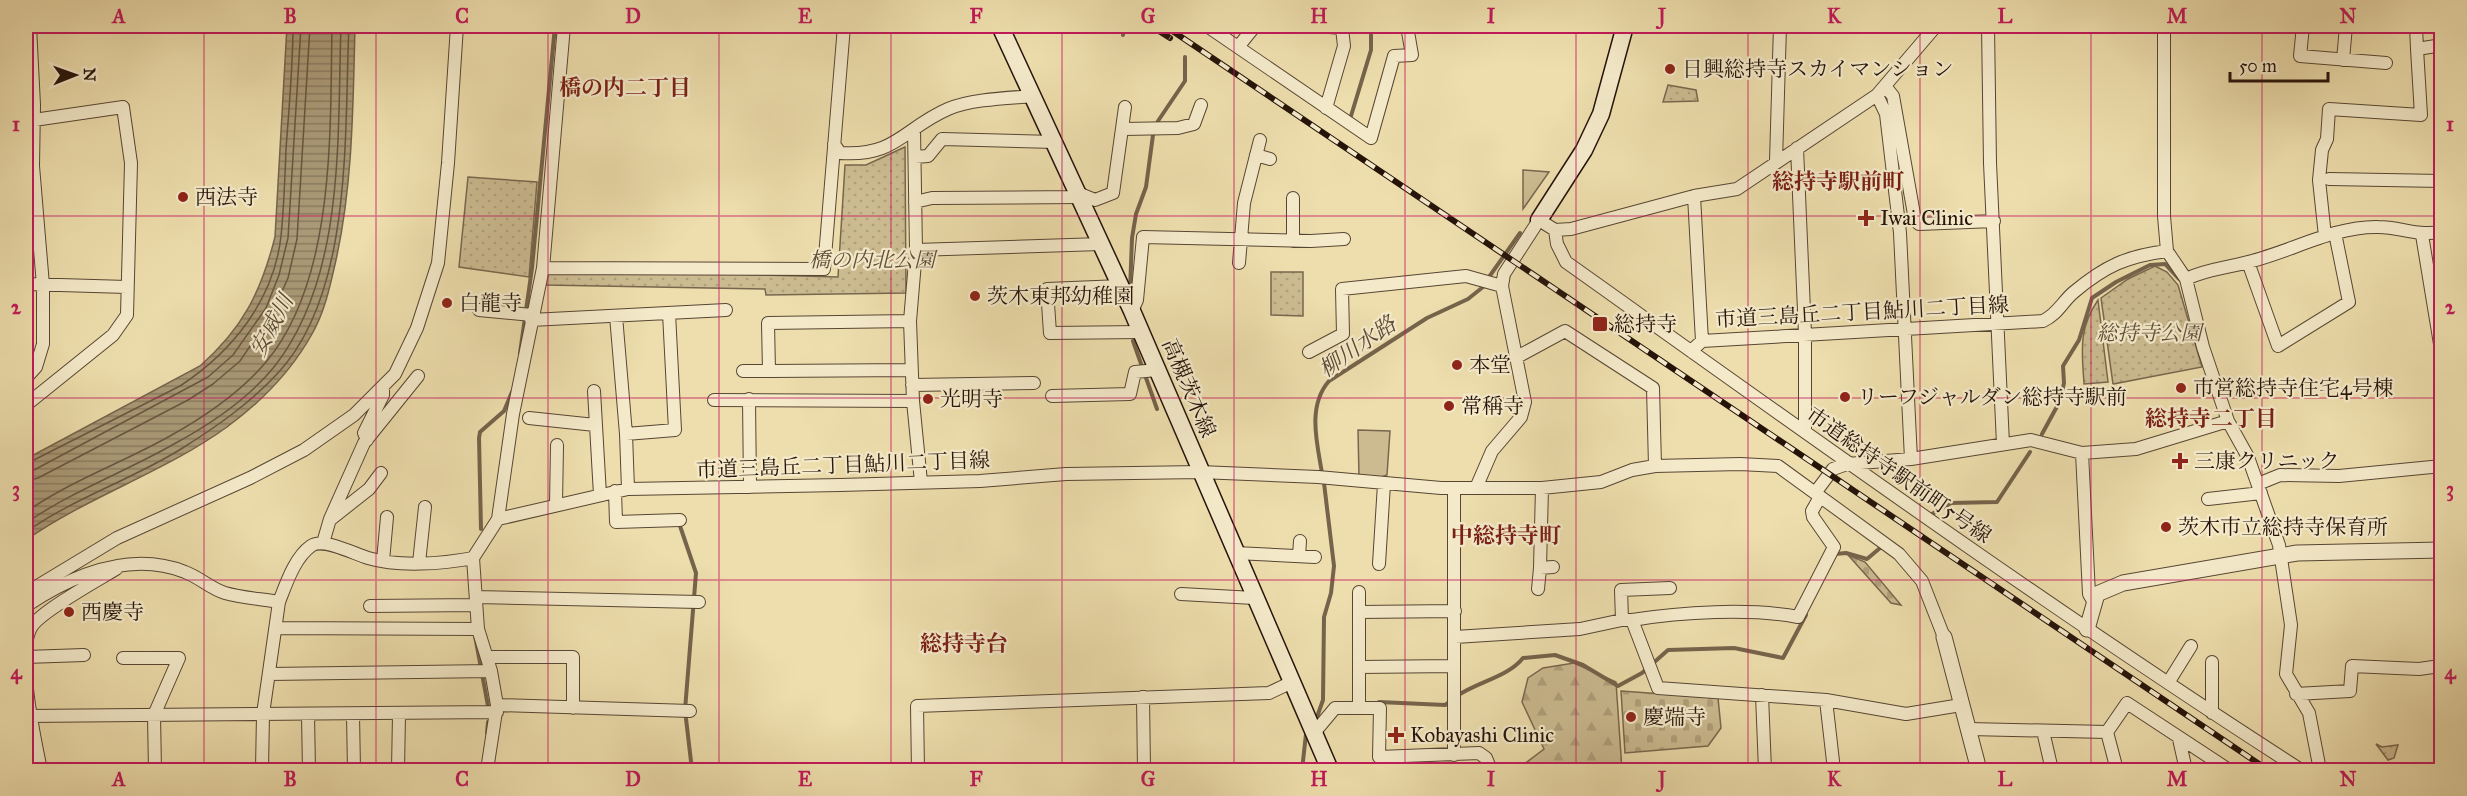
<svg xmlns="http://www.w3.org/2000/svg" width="2467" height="796" viewBox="0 0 2467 796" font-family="'IM FELL Great Primer','Noto Serif JP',serif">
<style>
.grass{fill:#ccbb91;stroke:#78674e;stroke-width:1.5}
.forest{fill:url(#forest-firs);stroke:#78674e;stroke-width:1.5}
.cemetery{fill:url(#cemetery-stones);stroke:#78674e;stroke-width:1.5}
.park{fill:url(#park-dots);stroke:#78674e;stroke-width:1.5}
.water{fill:url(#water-rules);stroke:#75634b;stroke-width:1.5}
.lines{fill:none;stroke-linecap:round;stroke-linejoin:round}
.shore{stroke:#685640;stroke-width:1.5}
.stream{stroke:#75634b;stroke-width:4}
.minor-casing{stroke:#574633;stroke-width:14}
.tertiary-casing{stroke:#574633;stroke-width:17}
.secondary-casing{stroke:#25130a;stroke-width:19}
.minor{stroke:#f4eaca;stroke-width:12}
.tertiary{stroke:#f4eaca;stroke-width:15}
.secondary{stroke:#f4eaca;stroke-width:16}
.rail-casing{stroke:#25130a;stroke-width:6}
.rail{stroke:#f4eaca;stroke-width:4;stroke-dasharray:11;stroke-linecap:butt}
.grid{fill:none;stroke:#c2185b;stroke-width:1.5;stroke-opacity:0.55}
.poi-dot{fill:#8f2418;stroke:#f4eaca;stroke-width:2}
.labels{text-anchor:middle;stroke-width:4.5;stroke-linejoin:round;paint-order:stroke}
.poi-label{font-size:21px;fill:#25130a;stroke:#f4eaca;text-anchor:start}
.park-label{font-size:21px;font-style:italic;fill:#5f4e39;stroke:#f4eaca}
.street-label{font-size:21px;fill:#25130a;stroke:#f4eaca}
.neighbourhood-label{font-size:22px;font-weight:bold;fill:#7a1f14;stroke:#f4eaca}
.water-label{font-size:22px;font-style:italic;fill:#5a4935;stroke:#f4eaca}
.neatline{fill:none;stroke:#c2185b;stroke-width:2}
.grid-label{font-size:20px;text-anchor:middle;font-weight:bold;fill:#c2185b}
</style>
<defs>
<pattern id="forest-firs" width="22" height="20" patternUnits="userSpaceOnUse" patternTransform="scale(1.5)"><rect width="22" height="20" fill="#ccbb91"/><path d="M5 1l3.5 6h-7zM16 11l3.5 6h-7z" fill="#afa07c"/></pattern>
<pattern id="cemetery-stones" width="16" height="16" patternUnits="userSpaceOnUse" patternTransform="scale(1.5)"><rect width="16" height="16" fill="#ccbb91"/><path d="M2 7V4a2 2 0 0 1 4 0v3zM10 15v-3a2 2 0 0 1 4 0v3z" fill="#afa07c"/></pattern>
<pattern id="park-dots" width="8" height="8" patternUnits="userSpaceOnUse" patternTransform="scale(1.5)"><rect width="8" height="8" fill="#ccbb91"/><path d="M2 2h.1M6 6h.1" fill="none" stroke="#afa07c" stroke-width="1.8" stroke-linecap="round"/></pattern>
<pattern id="water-rules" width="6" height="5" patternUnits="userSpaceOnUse" patternTransform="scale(1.5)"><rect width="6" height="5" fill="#aa9976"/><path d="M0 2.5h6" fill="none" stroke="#8a7c5f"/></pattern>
</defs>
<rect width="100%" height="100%" fill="#eedead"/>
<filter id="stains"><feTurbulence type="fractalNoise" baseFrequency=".00333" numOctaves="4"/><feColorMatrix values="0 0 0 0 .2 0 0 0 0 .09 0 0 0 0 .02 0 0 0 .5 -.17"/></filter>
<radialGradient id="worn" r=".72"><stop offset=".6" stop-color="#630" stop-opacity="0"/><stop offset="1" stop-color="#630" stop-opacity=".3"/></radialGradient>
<path class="grass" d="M1523 170 1549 172 1523 209Z
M1358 430 1390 431 1387 475 1378 478 1359 477Z"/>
<path class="forest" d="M1574 663 1616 682 1622 770H1525L1523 765 1544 749 1522 702 1528 678 1543 668Z"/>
<path class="cemetery" d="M1848 555 1865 562 1901 605 1891 603Z
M1621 691 1718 698 1721 728 1708 746 1625 753Z"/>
<path class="park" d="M1668 85 1696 90 1698 101 1663 102Z
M905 147 906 293 766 295 765 289 544 285 551 269 838 277 845 165H866Z
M468 177 537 182 529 277 459 267Z
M2155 266 2167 272 2178 285 2202 367 2113 384 2101 298 2128 279Z
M1271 272H1303V316L1271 315Z
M2098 300 2108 382 2084 384C2082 351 2078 329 2098 300Z
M2376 744 2382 747 2398 745 2394 758 2388 760Z"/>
<path class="water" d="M287 26H355C353 104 353 183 336 260 330 286 325 311 312 334 292 370 261 402 227 427 165 472 89 496 26 540V459L200 366C243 328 261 292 275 237Z"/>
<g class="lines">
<path class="shore" d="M26 464 180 386C232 352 274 300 281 236 284 207 285 178 286 149 289 108 293 66 293 26
M26 472 34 470 208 377 233 355 266 308 279 275 288 238 301 26
M26 481 38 478 188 400 213 384 240 361 273 312 288 278 297 239 310 26
M26 512C70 481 122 463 170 436 204 417 241 392 266 362 336 279 330 128 332 26
M26 523C72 491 125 472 174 444 209 425 248 399 274 367 346 276 337 136 341 26
M26 532C74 498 131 480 181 449 216 427 249 404 277 374 354 293 344 130 349 26"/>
<path class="stream" d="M1123 35 1124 26
M1351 116 1371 50V26
M1489 277 1520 233
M1130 291 1132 238 1136 214 1146 187 1153 135 1158 121 1185 81V57
M1133 341 1157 409
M520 353 532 268 555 26
M2042 434 2060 401 2064 383 2063 366 2079 340 2092 298 2116 282 2150 265 2165 264 2179 279
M1322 473C1317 443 1307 406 1329 381L1427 318 1468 299 1483 287
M1932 514 1951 503 1997 502 2030 452
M679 523 696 573 685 710 692 770
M481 529 479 438 480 432 504 411 512 392
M1835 554 1846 553 1867 559 1880 548
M475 636 488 706
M1457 696C1477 682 1508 677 1523 658L1555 655 1583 665 1618 686 1642 673 1668 650 1734 648 1783 658 1806 615
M1379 702 1445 705 1451 701
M1317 717 1323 700 1324 617 1331 593 1334 566 1324 483
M487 733 488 722
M1302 770 1306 734"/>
<g class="minor-casing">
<path id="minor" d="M1207 26 1371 138 1394 56 1412 55 1407 26
M1316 26 1342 28 1344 46 1326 108
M1988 26 1990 163 2003 444
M2164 26V216L2167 251 2186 279 2203 347 2228 421 2248 457 2279 545 2291 625 2286 674 2309 713 2320 770
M2303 26 2300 56 2386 63
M2416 26 2417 49 2442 45
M1238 47 1255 26
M2343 60 2346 26
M1885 86 1893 96 1915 220 1919 224 1994 221
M1877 95 1886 114 1900 233 1911 459
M1123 129 1178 128 1194 124 1201 105
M914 130 916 250 910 321 913 401 921 482
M834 144 840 153C896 157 904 128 948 109 971 99 1009 98 1034 96
M1797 148 1805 334V432
M1256 155 1270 159
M915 157 928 156 942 139 1055 142
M1776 161 1780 26
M2329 179 2442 181
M1078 193 1095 200 1113 193 1125 107
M1694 196 1702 341
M1293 198V241
M915 202 932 198 1080 197
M1555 230 1557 244 1566 262C1809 435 2050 609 2301 770
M2422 235 2442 356
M2325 236 2319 180 2322 150 2327 139 2329 109 2421 115 2417 49
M916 250 1101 244
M2248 262 2278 346 2349 302 2335 233
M1239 263 1244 203 1260 140
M543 268 824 269 844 26
M2186 279C2206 269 2227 268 2248 262 2291 252 2333 226 2378 227 2402 227 2414 236 2442 232
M26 284 127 287
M1121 286 1047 289 1050 333 1141 332
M479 310 532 315
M1132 311 1137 300 1143 237 1311 241 1344 239
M616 316 626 434 675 430 669 313
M531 320 726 310
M910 321 768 323 769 371 912 370
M1691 351 1702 341 2043 321C2058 314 2062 302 2074 292 2105 266 2127 256 2167 251
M1309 352 1343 334 1342 289 1466 276 1502 286
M1517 357 1565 331 1653 388 1655 466
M743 371H769
M26 378 36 367 43 344V285L33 166 34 105 30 26
M912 385 1034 383
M594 391 600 495
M1052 396 1130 394 1135 372 1157 370
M749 399 750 487
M714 400 913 401
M26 405 113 335 127 315 131 163 123 107 34 120
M529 418 595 425
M626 434 628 489
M367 440 364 433 383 395V390
M2082 453 2089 594 2093 601
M2258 484 2280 475 2339 476 2442 466
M1476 488 1492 451 1521 417 1525 402 1502 286 1504 274 1539 220 1555 230 1571 229 1694 196 1737 189 1877 95 1936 26
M1542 488 1540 568 1553 567
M615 491 616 522 680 520
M1815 493 1833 469 1847 464 1911 459 2031 440 2082 453 2136 449 2228 421
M2208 499 2261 493
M556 505 557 445
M331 519 369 489 381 473
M498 519 513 414 543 268 564 26
M323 543 330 519 364 443 418 376
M1235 553 1315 557
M1299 556 1300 541
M383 561 387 517
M419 563 425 507
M1379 564 1384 484
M1670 588 1621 590 1622 620H1632L1658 688 1826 700
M1538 589 1540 568
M1359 592V708
M26 593 117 538 250 478 304 450 354 415 395 374 417 328 438 263 448 163 457 26
M1181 594 1254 598
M476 597 699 602
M26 606C71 576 129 550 185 572 199 577 211 589 225 593 242 598 262 599 279 602 286 584 295 557 311 546 323 537 354 554 368 558 398 567 442 564 473 558
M370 606 476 605
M1359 612 1455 611
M1632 620C1681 612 1750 608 1798 617L1834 547 1813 517 1812 511 1820 497
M276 628 478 629
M1455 637 1580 629 1622 620
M26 657 84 655
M487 657H573V708
M123 658H179L154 715 155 770
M1359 667 1454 666
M269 674 491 671
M2168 683 2191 646
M2296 694 2350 691 2352 666 2419 669 2440 666
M1762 695 1765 770
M1143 697 1144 770
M497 705 690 711
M2212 713V662
M308 715 309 770
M353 715 354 770
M26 716 497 712
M1969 729 2107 732 2117 770
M2043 731 2052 770
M2107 732 2127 703 2229 770
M1314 733 1335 708H1380L1379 757 1479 753 1486 758 1491 770
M2179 739 2186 770
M1454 755V488
M41 770C35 740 15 652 32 626 43 610 98 580 116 569
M262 770 263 714 279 602
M398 770 399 715
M487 770 497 705 491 671 478 629 473 558 498 519 628 489 840 485 980 481 1066 474 1200 472 1318 477 1441 488H1542L1601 482 1632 470 1655 466 1740 464 1778 466 1899 554 1922 581 1944 637
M918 770 917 706 1269 693 1290 683
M1834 770 1826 700 1906 714 1961 705"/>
</g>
<g class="tertiary-casing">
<path id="tertiary" d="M2087 629 2097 594 2123 583 2297 553 2442 550
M1944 637 1979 770"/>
</g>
<g class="secondary-casing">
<path id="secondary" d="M1000 26 1132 311 1330 770
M1539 220 1584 150 1601 114 1625 26"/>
</g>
<use href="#minor" class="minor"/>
<use href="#tertiary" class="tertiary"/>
<use href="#secondary" class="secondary"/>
<g class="rail-casing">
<path id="rail" d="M1151 26 1170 38
M1165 26 2268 770"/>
</g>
<use href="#rail" class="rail"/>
</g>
<path class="grid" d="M204 26V770M376 26V770M548 26V770M719 26V770M891 26V770M1062 26V770M1234 26V770M1405 26V770M1576 26V770M1748 26V770M1920 26V770M2091 26V770M2262 26V770M26 216H2442M26 398H2442M26 580H2442"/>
<g class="poi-dot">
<circle cx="1670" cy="69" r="6"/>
<circle cx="183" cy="197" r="6"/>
<path d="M1863 209h6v6h6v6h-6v6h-6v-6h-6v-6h6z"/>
<circle cx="975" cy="296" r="6"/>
<circle cx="447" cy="303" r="6"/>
<rect x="1592" y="316" width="16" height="16" rx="3"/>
<circle cx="1457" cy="365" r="6"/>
<circle cx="2181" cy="388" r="6"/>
<circle cx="1845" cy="397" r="6"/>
<circle cx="928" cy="399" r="6"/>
<circle cx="1449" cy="406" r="6"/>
<path d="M2177 452h6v6h6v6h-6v6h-6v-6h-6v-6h6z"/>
<circle cx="2166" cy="527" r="6"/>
<circle cx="69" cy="612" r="6"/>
<circle cx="1631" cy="717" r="6"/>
<path d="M1393 726h6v6h6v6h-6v6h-6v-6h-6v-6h6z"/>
</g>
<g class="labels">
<g class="poi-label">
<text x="1682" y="76">日興総持寺スカイマンション</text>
<text x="195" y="204">西法寺</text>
<text x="1880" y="225">Iwai Clinic</text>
<text x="987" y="303">茨木東邦幼稚園</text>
<text x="459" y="310">白龍寺</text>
<text x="1614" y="331">総持寺</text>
<text x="1469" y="372">本堂</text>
<text x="2193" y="395">市営総持寺住宅4号棟</text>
<text x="1857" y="404">リーフジャルダン総持寺駅前</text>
<text x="940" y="406">光明寺</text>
<text x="1461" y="413">常稱寺</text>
<text x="2194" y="468">三康クリニック</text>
<text x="2178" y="534">茨木市立総持寺保育所</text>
<text x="81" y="619">西慶寺</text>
<text x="1643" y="724">慶端寺</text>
<text x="1410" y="742">Kobayashi Clinic</text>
</g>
<g class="park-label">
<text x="872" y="267">橋の内北公園</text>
<text x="2149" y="340">総持寺公園</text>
</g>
<g class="street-label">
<text transform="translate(1862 312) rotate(-3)" y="7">市道三島丘二丁目鮎川二丁目線</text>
<text transform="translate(1189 388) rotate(67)" y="7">高槻茨木線</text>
<text transform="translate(843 465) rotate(-2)" y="7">市道三島丘二丁目鮎川二丁目線</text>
<text transform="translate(1899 475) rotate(35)" y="7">市道総持寺駅前町5号線</text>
</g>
<g class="neighbourhood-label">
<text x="625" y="95">橋の内二丁目</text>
<text x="1838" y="189">総持寺駅前町</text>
<text x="2211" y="426">総持寺二丁目</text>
<text x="1506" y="543">中総持寺町</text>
<text x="964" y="651">総持寺台</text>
</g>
<g class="water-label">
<text transform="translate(271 325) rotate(-62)" y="8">安威川</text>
<text transform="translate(1357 346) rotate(-35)" y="8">柳川水路</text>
</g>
</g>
<rect width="2467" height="796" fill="none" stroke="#eedead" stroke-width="66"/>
<g transform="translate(75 75) rotate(89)" stroke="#f4eaca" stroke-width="4.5" paint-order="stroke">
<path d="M0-4.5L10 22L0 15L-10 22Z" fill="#25130a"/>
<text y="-9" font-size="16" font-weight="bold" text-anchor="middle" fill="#25130a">N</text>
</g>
<path d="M2230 72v9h98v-9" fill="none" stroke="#25130a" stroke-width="3"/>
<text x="2239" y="72" font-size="18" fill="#25130a" stroke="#f4eaca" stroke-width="4.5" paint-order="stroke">50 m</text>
<rect x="33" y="33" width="2401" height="730" class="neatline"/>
<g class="grid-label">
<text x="119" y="23">A</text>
<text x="290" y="23">B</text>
<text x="462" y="23">C</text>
<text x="633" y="23">D</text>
<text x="805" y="23">E</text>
<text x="976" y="23">F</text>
<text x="1148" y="23">G</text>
<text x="1319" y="23">H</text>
<text x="1491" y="23">I</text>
<text x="1662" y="23">J</text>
<text x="1834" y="23">K</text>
<text x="2005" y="23">L</text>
<text x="2177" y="23">M</text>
<text x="2348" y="23">N</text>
<text x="16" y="131">1</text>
<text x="2450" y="131">1</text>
<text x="16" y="314">2</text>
<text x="2450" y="314">2</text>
<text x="16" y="496">3</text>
<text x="2450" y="496">3</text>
<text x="16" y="679">4</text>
<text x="2450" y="679">4</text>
<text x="119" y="786">A</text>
<text x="290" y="786">B</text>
<text x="462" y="786">C</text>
<text x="633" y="786">D</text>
<text x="805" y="786">E</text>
<text x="976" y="786">F</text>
<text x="1148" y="786">G</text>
<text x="1319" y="786">H</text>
<text x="1491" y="786">I</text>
<text x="1662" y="786">J</text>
<text x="1834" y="786">K</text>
<text x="2005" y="786">L</text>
<text x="2177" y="786">M</text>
<text x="2348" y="786">N</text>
</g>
<rect width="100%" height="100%" filter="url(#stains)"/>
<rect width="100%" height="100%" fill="url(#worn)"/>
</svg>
